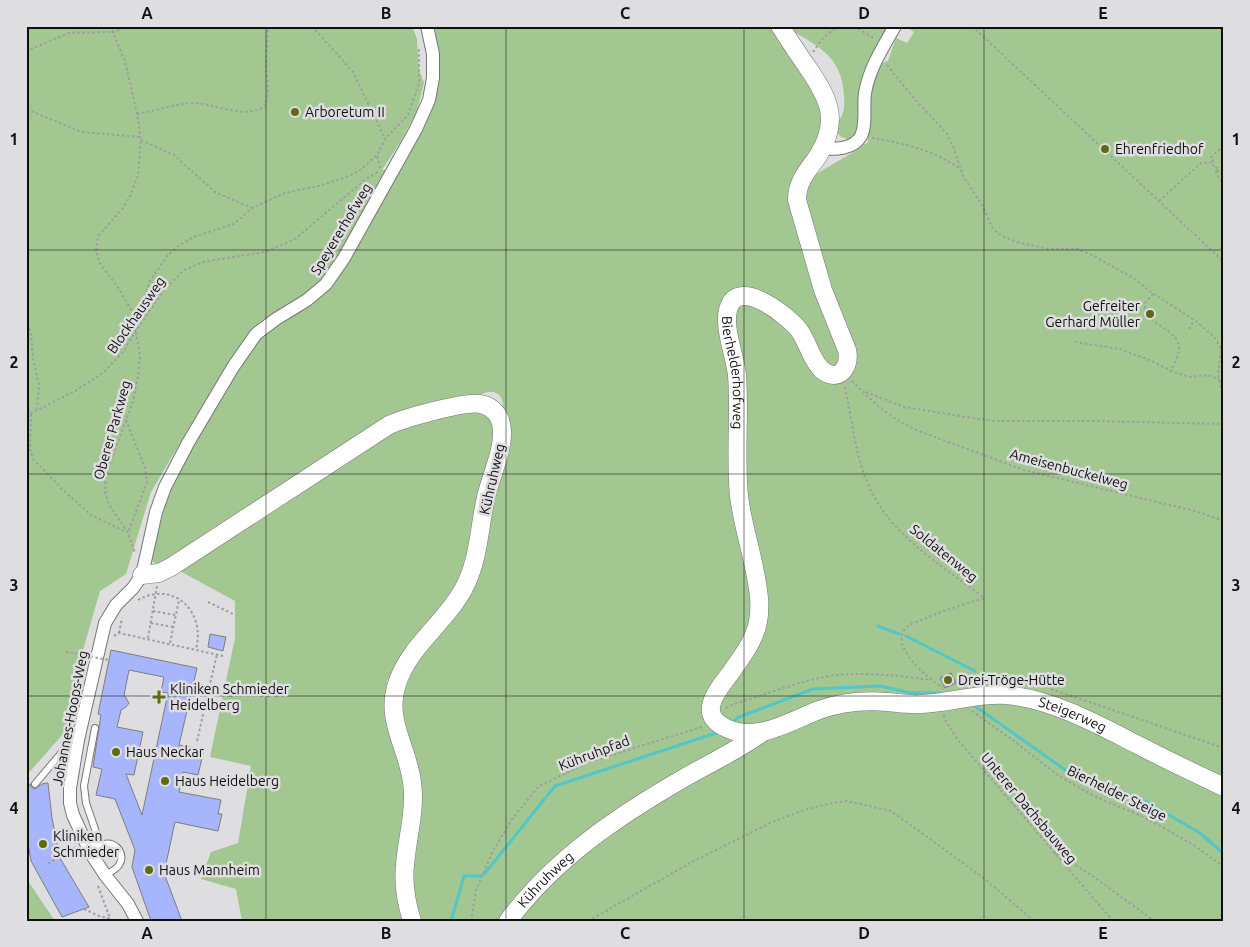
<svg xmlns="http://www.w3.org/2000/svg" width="1250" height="947" viewBox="0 0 1250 947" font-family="Ubuntu,sans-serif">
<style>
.green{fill:#a3c791}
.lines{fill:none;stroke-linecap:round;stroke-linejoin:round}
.stream{stroke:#53c6c9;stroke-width:3}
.building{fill:#a6b5fc;stroke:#7e7e7f;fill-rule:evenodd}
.lane-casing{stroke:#767677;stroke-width:8}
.street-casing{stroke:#767677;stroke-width:14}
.secondary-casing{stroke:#767677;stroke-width:19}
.path{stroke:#9e9ea0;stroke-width:2;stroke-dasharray:2.5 2.5;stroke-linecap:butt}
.lane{stroke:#fff;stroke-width:6}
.street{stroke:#fff;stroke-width:12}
.secondary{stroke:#fff;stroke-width:18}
.path-bridge{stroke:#9e9ea0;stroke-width:2;stroke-dasharray:2.5 2.5;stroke-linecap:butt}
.grid{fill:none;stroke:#101011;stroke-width:1;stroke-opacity:0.55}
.poi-dot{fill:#5e6a12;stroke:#dedee0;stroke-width:2}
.labels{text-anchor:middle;stroke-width:5;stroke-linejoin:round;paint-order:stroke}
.poi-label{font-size:14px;fill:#101011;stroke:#dedee0;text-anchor:start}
.street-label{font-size:14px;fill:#101011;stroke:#dedee0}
.neatline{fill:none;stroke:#101011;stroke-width:2}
.grid-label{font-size:16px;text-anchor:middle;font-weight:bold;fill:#101011}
</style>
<rect width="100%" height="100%" fill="#dedee0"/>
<path class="green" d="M26 26H412L417 39 419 70 424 83 417 111 401 141 382 170H399C427 121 447 85 432 26H775C790 49 830 96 825 123 821 141 809 156 800 170L811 177 857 150 868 142 869 95 873 81 882 63 888 61 896 38 907 43 914 32 905 26H1224V921H242L236 889 201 879 211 852 238 843 251 766 210 757 235 638V601L178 570 367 442 397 425 474 409 483 411 489 416 495 425 498 435 496 447 480 501 472 553 460 586 449 603 402 659 397 671 386 681 401 687C399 668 452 619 464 599 485 567 485 527 494 491 499 470 508 450 508 428 508 423 505 419 504 414 503 406 504 394 493 392 486 390 479 397 472 398 441 406 411 410 381 423L185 551 168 562 157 564 153 562 152 559 168 491 173 478 196 437 186 433 151 492 126 574 100 591 81 657 71 725 26 776Z
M785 26H891L857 134 850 140 841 137 836 131V124C844 116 845 107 844 96 842 53 815 46 785 26Z
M26 878 55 921H26Z"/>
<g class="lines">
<path class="stream" d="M878 626 899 634
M906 636 975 671
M975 706 1085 784 1099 790 1122 792 1143 800 1200 833 1224 854
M732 722 739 717 813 689 880 686 911 693H941
M451 921 464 876H481L486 872 555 786 719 732"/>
</g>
<path class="building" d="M210 634 226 637 223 651 208 647Z
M111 650 197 668 179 745 204 750 198 775 183 772 179 792 221 800 218 814H222L218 831 175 822 164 873 182 921H151L132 867 135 850 115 799 96 795 102 769 93 767 101 715 98 714ZM129 670 164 677 161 692 168 693 142 815 126 774 134 775 143 732 117 727 121 710 126 707 129 703 124 695Z
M951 673 956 683 945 688 940 678Z
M48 783 52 818 60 858 89 907 62 917 31 861 26 831V784H30L31 787 35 789 42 784Z"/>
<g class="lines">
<g class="lane-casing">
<path id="lane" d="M35 784 68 745 77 740
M93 849C97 847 101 845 104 844 117 841 126 855 119 865 116 870 110 872 105 875
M94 849 96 832 86 803 84 786 95 728"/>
</g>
<g class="street-casing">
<path id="street" d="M822 148C835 150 854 149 861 136 867 124 863 106 865 93 869 69 883 47 895 26
M137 921 128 904 105 875 90 852 73 815 70 803V788L78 740 105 623 116 605 133 588 142 575 156 512 165 487 188 443 233 367 256 334 276 319 307 300 326 284 344 258 416 129 429 100 433 78V54L427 26"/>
</g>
<g class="secondary-casing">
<g id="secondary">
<path id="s1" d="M780 26C789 40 798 54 808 68 829 99 840 120 818 156 808 170 797 181 797 200L823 290 847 350C851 366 839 384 822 370 811 360 808 342 799 330 789 317 740 277 729 307 722 324 735 356 737 375 740 415 735 456 739 496 743 530 756 563 759 598 760 611 759 625 753 637 748 650 739 660 732 671 719 689 695 713 726 728 757 743 790 721 819 710 842 702 863 700 887 702 898 703 910 705 921 704 950 703 978 693 1007 695 1053 700 1095 723 1136 744 1165 759 1194 773 1224 787"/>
<path d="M142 575 159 573 171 567 389 425C405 418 464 401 480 404 494 406 502 418 502 431 503 451 491 476 486 497 479 528 479 560 464 588 445 624 407 647 396 687 386 721 408 749 412 782 416 810 407 838 405 865 403 884 406 902 412 921"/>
<path id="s2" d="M508 921C554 859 618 816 684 778 710 763 738 750 763 732"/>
</g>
</g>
<path class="path" d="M110 26 125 61 137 114 141 140 139 163 138 175 131 194 124 207 98 236 96 248 99 262 119 289 133 313 140 357 138 376 133 401 109 466 106 477 105 492 109 504 128 533 135 553
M312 26 353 72 385 139
M854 26 875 39
M972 26 1224 262
M26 51 69 33 114 32 127 26
M813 52 822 39 838 26
M887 65 913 97 947 134 953 146 963 176 982 205 993 229 1002 236 1017 242 1048 249H1077L1090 254 1135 279 1151 292 1197 322 1215 338 1219 345 1221 350 1218 375 1224 400
M26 112H33L82 132 140 137
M137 114C153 111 180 103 194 103 217 104 245 120 265 106L268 92 266 64 268 26
M872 138C903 143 937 151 961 170
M141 140 174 155 215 192 252 208
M1224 146 1211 157 1214 162 1213 167 1217 168 1216 170 1224 174
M377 156 380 168
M1216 171V174L1224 184
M1159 201 1201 163 1214 162
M1153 294 1145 303C1142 325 1179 328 1179 348 1179 356 1174 364 1171 371L1190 377 1208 375 1224 382
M26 319 31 334 33 358 39 385 37 409
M136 325 138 314 150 281 167 256 177 247 193 237 234 224 252 208 285 193 318 186 349 176 359 171 377 155 385 139 408 115 419 83V47
M1189 329 1194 321
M1075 342 1120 349 1152 361 1171 371
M852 381 878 406 899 421 916 430 1024 470 1195 511 1224 521
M845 387C852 419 855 454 868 484 889 535 942 565 984 598 965 604 945 610 926 618 920 621 913 623 908 626 885 644 929 679 943 688
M866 392 904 407 992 421H1091L1224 424
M31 414 30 449 33 459 62 489 91 515 126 532
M26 416 75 391 103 373 123 352 135 332 164 290 184 270 203 262 265 252 295 239 366 179 379 171
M126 420 145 468 147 482 128 533
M138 600C174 580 206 612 196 649
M208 602 235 615
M153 611 175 615
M151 623 173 627
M119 633 122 618
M114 636 119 633 223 656
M148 638 157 586
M170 643 179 600
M965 683C976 671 995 677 1010 680
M1051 689 1224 748
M726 708 734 704C765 695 806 678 838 675 869 672 901 676 931 680
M972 711 1014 741 1059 776 1096 797 1139 815 1162 827 1192 844 1224 867
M944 715V718L958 740 1113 921
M197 741 217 654
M1054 853 1059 854 1097 879 1154 921
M48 864 76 847
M98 886 111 921
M84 909 99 916 111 919
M471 921 476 890 493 851 512 819 539 786 587 763 704 726
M588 921 692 862 770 823 804 810 832 803 847 801 891 811 981 876 1034 921"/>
<use href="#lane" class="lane"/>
<use href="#street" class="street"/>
<use href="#secondary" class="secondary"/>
<path class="path-bridge" d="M66 652 109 660"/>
</g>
<path class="grid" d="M266 26V921M506 26V921M744 26V921M984 26V921M26 250H1224M26 474H1224M26 696H1224"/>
<g class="poi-dot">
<circle cx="295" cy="112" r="5"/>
<circle cx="1105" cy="149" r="5"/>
<circle cx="1150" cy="314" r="5"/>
<circle cx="948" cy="680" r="5"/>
<path d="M156.5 689.5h5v5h5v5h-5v5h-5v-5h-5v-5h5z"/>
<circle cx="116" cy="752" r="5"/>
<circle cx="165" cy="781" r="5"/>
<circle cx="43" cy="844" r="5"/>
<circle cx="149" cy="870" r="5"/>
</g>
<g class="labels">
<g class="poi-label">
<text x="305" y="117">Arboretum II</text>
<text x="1115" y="154">Ehrenfriedhof</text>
<text x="1140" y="311" text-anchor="end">Gefreiter<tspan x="1140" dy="16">Gerhard Müller</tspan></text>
<text x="958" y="685">Drei-Tröge-Hütte</text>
<text x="170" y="694">Kliniken Schmieder<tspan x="170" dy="16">Heidelberg</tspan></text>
<text x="126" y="757">Haus Neckar</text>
<text x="175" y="786">Haus Heidelberg</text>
<text x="53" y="841">Kliniken<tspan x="53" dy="16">Schmieder</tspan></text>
<text x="159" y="875">Haus Mannheim</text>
</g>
<g class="street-label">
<text transform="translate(341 229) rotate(-59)" y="5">Speyererhofweg</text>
<text transform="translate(136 315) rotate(-55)" y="5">Blockhausweg</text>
<text dy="5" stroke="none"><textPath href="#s1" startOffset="598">Bierhelderhofweg</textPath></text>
<text transform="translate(112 430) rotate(-74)" y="5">Oberer Parkweg</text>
<text transform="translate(1069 469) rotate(15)" y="5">Ameisenbuckelweg</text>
<text transform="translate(492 479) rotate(-77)" y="5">Kühruhweg</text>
<text transform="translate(944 553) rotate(39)" y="5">Soldatenweg</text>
<text dy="5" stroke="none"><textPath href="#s1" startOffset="1332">Steigerweg</textPath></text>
<text transform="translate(70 718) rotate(-79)" y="5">Johannes-Hoops-Weg</text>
<text transform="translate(594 753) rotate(-21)" y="5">Kühruhpfad</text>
<text transform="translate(1117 793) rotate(26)" y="5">Bierhelder Steige</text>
<text transform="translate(1029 808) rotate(50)" y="5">Unterer Dachsbauweg</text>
<text dy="5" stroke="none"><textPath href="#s2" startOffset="56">Kühruhweg</textPath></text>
</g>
</g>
<rect width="1250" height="947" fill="none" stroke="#dedee0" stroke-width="55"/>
<rect x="28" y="28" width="1194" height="892" class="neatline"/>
<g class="grid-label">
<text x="147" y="19">A</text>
<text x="386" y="19">B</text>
<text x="625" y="19">C</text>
<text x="864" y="19">D</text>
<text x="1103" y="19">E</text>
<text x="14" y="145">1</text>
<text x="1236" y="145">1</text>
<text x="14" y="368">2</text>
<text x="1236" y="368">2</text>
<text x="14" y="591">3</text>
<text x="1236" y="591">3</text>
<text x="14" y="814">4</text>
<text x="1236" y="814">4</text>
<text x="147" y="939">A</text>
<text x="386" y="939">B</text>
<text x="625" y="939">C</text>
<text x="864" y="939">D</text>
<text x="1103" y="939">E</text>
</g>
</svg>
